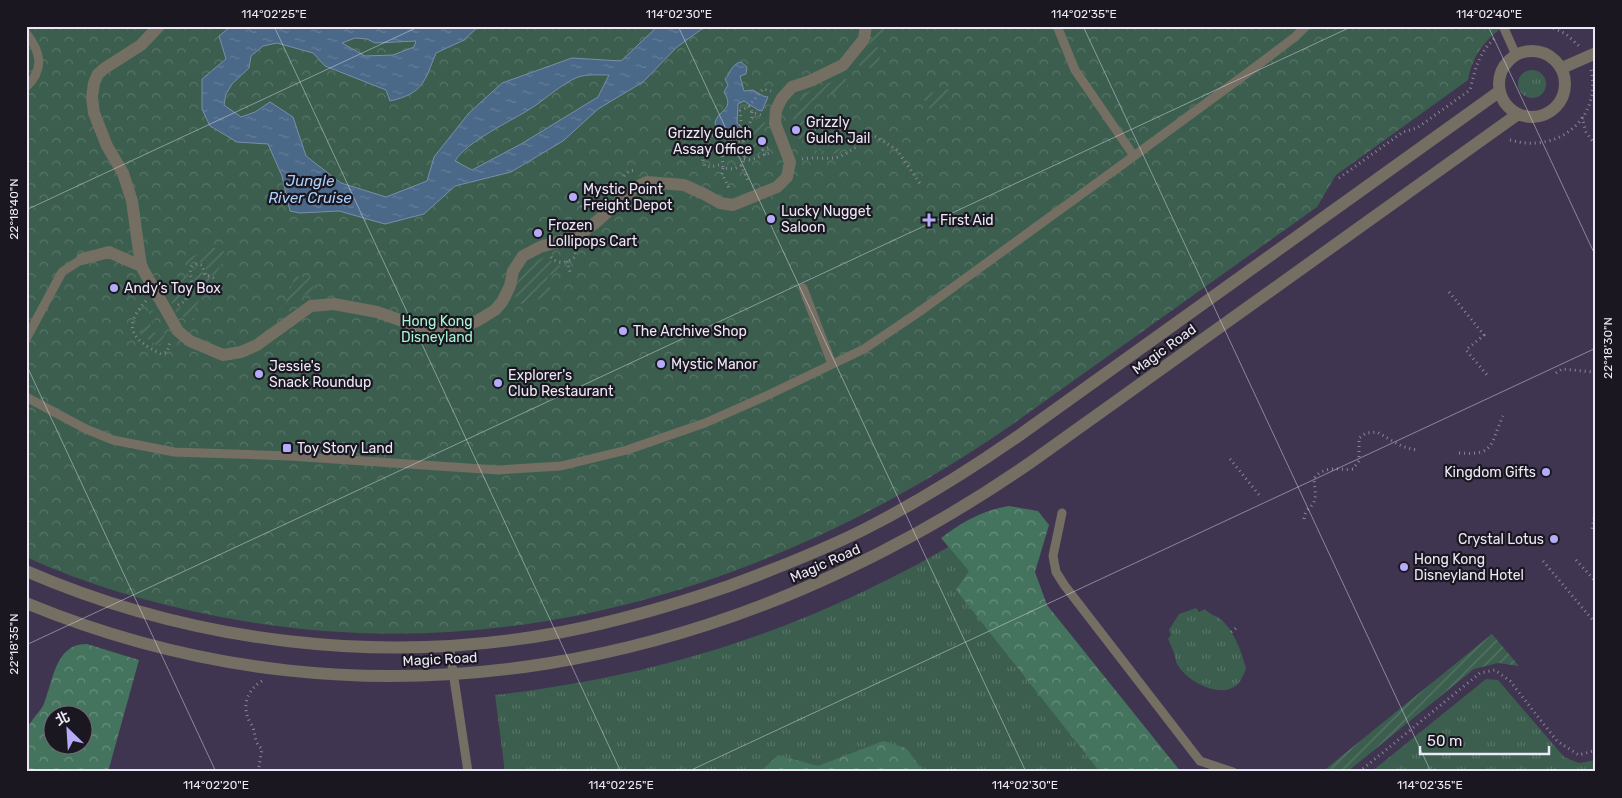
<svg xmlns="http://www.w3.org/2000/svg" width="1622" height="798" viewBox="0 0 1622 798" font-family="Rubik,'Noto Sans TC',sans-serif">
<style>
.built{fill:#403550;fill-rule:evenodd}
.grass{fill:url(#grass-tufts)}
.forest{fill:url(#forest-crowns);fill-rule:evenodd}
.park{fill:url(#park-crowns)}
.garden{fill:url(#garden-furrows)}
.water{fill:url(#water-ripples);stroke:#7b8ea9;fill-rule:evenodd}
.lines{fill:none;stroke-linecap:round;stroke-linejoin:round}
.path{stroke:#8c8698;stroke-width:3;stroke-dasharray:1 4;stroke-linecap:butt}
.service{stroke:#746e63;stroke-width:9}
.pedestrian{stroke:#746e63;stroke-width:12}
.tertiary{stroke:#746e63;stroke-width:12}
.ticks{fill:none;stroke:#ece8f6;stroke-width:1;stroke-opacity:0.45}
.poi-dot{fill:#b4acf9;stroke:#1a1721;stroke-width:2}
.labels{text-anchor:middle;stroke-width:4.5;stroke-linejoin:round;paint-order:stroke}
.poi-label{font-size:14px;fill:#ece8f6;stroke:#1a1721;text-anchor:start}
.park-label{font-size:14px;fill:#a8f6d1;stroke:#1a1721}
.street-label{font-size:14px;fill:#ece8f6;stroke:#1a1721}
.water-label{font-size:15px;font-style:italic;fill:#a9d0fb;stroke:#1a1721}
.neatline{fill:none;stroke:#ece8f6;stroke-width:2}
.ticks-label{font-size:12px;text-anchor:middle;fill:#ece8f6}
</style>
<defs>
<pattern id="grass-tufts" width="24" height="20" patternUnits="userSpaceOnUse" patternTransform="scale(1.25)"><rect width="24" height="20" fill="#3b5e4e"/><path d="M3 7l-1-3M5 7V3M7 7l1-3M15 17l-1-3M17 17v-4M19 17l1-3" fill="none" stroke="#587568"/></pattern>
<pattern id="forest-crowns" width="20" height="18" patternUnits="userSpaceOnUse" patternTransform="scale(1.25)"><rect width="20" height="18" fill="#45745e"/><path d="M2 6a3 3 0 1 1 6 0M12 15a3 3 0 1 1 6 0" fill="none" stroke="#698e7e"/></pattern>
<pattern id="park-crowns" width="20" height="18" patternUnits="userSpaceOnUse" patternTransform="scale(1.25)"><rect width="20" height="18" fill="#3b5e4e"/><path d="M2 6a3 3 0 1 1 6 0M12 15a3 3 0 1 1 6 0" fill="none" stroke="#587568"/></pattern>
<pattern id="garden-furrows" width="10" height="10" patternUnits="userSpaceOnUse" patternTransform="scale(1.25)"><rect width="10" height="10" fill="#3b5e4e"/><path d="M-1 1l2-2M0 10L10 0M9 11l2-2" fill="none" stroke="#587568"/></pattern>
<pattern id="water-ripples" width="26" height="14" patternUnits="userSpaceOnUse" patternTransform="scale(1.25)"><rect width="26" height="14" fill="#4a6888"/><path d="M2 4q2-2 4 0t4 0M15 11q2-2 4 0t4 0" fill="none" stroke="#647e99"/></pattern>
</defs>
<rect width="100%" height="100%" fill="#342c42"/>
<path class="built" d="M26 26H1596V772H26ZM52 716H82V746H52Z"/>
<path class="grass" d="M1518 84a14 14 0 1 1 28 0a14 14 0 1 1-28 0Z
M969 535 1148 772H505L495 695C672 674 816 626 969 535Z
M1196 608 1199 612 1205 609C1209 614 1214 615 1219 618 1234 629 1241 651 1246 668 1244 674 1241 681 1237 685 1220 699 1189 682 1179 667 1175 662 1176 659 1174 653 1172 648 1170 643 1168 639L1171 635 1169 630 1179 614Z
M1486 679 1498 680 1564 757 1579 763 1596 760V772H1371Z"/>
<path class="forest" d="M1009 506 1038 511 1049 525 1035 572 1047 605 1181 772H1100L956 590 969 571 941 538C962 522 983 510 1009 506Z
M87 644 139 660 108 772H26C26 761 24 743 26 732 28 723 38 714 43 706 53 684 54 643 87 644ZM52 716H82V746H52Z
M883 741 906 748 924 772H760L778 755 818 766Z"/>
<path class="park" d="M26 26H1505C1484 40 1473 55 1468 80L1336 175 1317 207 1013 424C778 587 501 673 216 616 151 603 87 585 26 557Z"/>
<path class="garden" d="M876 26H887V31L876 47 883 49 875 71 867 67 863 73 860 68 858 59C864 50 876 38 876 26Z
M844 78 851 81C848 84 844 90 840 91 830 96 819 94 811 102 796 118 808 156 831 151 839 150 846 145 852 141L855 142 835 154 818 152 814 147 798 138 803 134 798 119 793 120V118C799 111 796 107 800 100 806 88 832 82 844 78Z
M950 89 951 99 943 105 930 110 922 96 937 91Z
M756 118 765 119 764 134 755 137 761 154 751 158 747 138 754 127Z
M212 248H220L227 254 215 276 210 275C203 267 208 262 194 261L189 265C185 282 198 298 172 304 171 291 177 285 186 276L185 263 188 258Z
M547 256C551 263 556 267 564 265L566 270 549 275 547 278 552 295 521 304C501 283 529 263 547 256Z
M198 266 202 269 203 276 213 279C206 296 193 299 194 320 187 321 178 314 173 309 195 307 197 286 193 269Z
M295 276 314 279 313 292C290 297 282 321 263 332L262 329 272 320 281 307H284Z
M153 310 157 311 158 316 150 324 152 330 157 334 162 332 165 335 160 344 156 345C151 340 145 339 141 334L147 320 150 318 149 312Z
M1492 634 1519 666 1498 663 1474 669 1347 772H1322Z"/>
<path class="water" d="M231 26H479L464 40 436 53C424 82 424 93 390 101L386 90 325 66 313 53 277 43 263 46 251 56 249 68 232 84 226 94 224 105 241 117 255 112 270 102 293 117 306 156 341 183 386 197 427 181 434 157 469 113 502 83 572 58 621 61 658 26H706L677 47 643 82 598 109 563 141 511 172 455 186 424 214 385 224 339 211 300 213 290 211 282 176 268 144 237 142 210 126 202 109V79L226 59 219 36ZM355 38 367 39 375 43 416 41 414 47 393 55 365 56 342 43ZM609 75 598 97 521 144 472 170 455 161C466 142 511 121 530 109 546 99 561 84 578 77 587 74 600 75 609 75Z
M741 62 747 67 746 74 740 76 744 91 753 90 763 96 768 97 762 111 758 110 744 101 738 104 737 123 745 131C742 140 735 136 730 130H720L715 124C716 110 736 111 724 92L728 85 725 79C731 73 731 64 741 62Z"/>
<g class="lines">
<path class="path" d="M1549 26 1566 34 1579 46
M749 106 752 112 763 116
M752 112V117L743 142 728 140 741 123 740 111 749 106 763 89 771 91
M1582 117 1586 132 1596 146
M1510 140C1557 154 1602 120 1591 69
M708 152 707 137C715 134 722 134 728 140L722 153 723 168 734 169 742 165 745 156 743 142
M722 153 707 152 704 153 703 160 705 166 710 167 722 164
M765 155 763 150 771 147
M744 159 750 160 769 153 770 154
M802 159C812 157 824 159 834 158 845 157 863 141 873 135L897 150 921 185
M741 165 749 183
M723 168 722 174 730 190
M624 176 629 171 636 170
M1339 178 1403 132 1417 128 1470 90C1475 69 1479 52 1496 37
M578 202 587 212
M551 257C557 265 568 263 575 257V251
M567 261 570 272
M1449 292 1484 335 1466 350 1487 375
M146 301C121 328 133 340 161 354L167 352 170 342
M178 305 185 301 193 289C193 280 186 270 195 264L202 265 205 275 214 278
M1556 373 1562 369 1592 372 1596 370
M1459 453C1496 456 1490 443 1503 416
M1230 459 1260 496
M1595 513 1592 529 1596 534
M1304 519C1306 507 1310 510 1314 502 1317 495 1314 485 1314 478 1327 464 1337 471 1353 469L1359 461V438L1366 433 1377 432C1391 440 1401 448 1417 450
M1576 560 1596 582
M1543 561 1596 624
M1231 632 1239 626
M258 772 262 749C254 742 256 737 253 728 252 725 249 721 248 718 242 703 249 689 262 681
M1359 772 1480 673 1495 670 1510 681 1557 741 1579 755 1596 750"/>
<path class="service" d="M1057 26 1075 70 1134 156
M1503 26 1516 55
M26 33C41 52 45 69 26 87
M803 288 832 364
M26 339 62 272 82 259
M26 397 86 429 113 440 174 452 289 456 498 470 561 466 627 450 705 423 766 396 864 349 919 312 1134 156 1250 71 1295 37 1306 26
M1062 513 1053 556 1056 572 1065 586 1200 761 1233 772
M449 645 468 772"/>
<path class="pedestrian" d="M159 26 141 45 105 68 98 74 94 83 92 97 94 113 107 146 123 173 132 201 141 266 178 331 190 341 223 355 241 352 257 345 311 306 334 304 377 312 411 324 437 329 462 326 477 321 495 310 502 302 510 286 513 271 523 256 540 247 571 238 583 232 594 224 634 188 647 182 684 185 704 194 720 203 733 205 777 187 787 177 790 162 775 123 776 110 782 98 792 87 810 81 843 65 864 39 866 26
M1562 68 1596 53
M82 259 109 252 141 266"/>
<path class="tertiary" d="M1499 84a33 33 0 1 1 66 0a33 33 0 1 1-66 0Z
M26 571C192 643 383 666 562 632 619 621 674 605 729 586 775 569 821 551 865 529 918 502 968 471 1017 437L1500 91
M26 603C372 746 734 669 1034 460L1518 114"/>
</g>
<path class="ticks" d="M274 26 621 772M678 26 1026 772M1083 26 1431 772M1488 26 1596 257M26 210 420 26M26 364 216 772M26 645 1353 26M687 772 1596 348"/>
<g class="poi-dot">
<circle cx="796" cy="130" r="5"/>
<circle cx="762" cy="141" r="5"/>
<circle cx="573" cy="197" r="5"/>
<circle cx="771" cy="219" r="5"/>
<path d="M926.5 212.5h5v5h5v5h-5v5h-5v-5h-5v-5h5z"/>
<circle cx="538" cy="233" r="5"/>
<circle cx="114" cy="288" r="5"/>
<circle cx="623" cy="331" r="5"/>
<circle cx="661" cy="364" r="5"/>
<circle cx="259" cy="374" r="5"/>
<circle cx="498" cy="383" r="5"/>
<rect x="282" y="443" width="10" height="10" rx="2.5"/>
<circle cx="1546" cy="472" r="5"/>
<circle cx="1554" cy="539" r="5"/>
<circle cx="1404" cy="567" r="5"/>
</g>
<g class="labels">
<g class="poi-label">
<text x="806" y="127">Grizzly<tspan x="806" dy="16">Gulch Jail</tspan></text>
<text x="752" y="138" text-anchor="end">Grizzly Gulch<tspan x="752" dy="16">Assay Office</tspan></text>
<text x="583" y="194">Mystic Point<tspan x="583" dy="16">Freight Depot</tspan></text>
<text x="781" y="216">Lucky Nugget<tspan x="781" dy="16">Saloon</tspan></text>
<text x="940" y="225">First Aid</text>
<text x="548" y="230">Frozen<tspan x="548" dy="16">Lollipops Cart</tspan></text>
<text x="124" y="293">Andy’s Toy Box</text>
<text x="633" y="336">The Archive Shop</text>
<text x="671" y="369">Mystic Manor</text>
<text x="269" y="371">Jessie's<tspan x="269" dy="16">Snack Roundup</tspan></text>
<text x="508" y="380">Explorer's<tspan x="508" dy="16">Club Restaurant</tspan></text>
<text x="297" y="453">Toy Story Land</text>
<text x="1536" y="477" text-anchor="end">Kingdom Gifts</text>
<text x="1544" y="544" text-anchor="end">Crystal Lotus</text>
<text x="1414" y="564">Hong Kong<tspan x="1414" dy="16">Disneyland Hotel</tspan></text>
</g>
<g class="park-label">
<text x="437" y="326">Hong Kong<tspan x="437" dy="16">Disneyland</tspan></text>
</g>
<g class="street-label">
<text transform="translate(1164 349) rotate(-36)" y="5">Magic Road</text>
<text transform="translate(825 563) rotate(-24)" y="5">Magic Road</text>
<text transform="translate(440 659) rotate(-3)" y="5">Magic Road</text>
</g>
<g class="water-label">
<text x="310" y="186">Jungle<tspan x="310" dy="17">River Cruise</tspan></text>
</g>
</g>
<rect width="1622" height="798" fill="none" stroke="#1a1721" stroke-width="55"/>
<g transform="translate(68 730) rotate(335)"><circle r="24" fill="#1a1721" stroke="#6e6b76"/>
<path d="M0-4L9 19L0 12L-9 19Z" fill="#b4acf9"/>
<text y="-8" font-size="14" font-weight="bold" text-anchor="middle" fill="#ece8f6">北</text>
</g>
<path d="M1420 746v8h129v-8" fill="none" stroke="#ece8f6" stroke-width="2.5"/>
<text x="1427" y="746" font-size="15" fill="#ece8f6" stroke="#1a1721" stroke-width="4" paint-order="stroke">50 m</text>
<rect x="28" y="28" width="1566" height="742" class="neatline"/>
<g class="ticks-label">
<text x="274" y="18">114°02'25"E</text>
<text x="679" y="18">114°02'30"E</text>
<text x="1084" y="18">114°02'35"E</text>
<text x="1489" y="18">114°02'40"E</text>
<text transform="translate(14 209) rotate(-90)" y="4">22°18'40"N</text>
<text transform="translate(1608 348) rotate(-90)" y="4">22°18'30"N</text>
<text transform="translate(14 644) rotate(-90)" y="4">22°18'35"N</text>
<text x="216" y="789">114°02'20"E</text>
<text x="621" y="789">114°02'25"E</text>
<text x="1025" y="789">114°02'30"E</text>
<text x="1430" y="789">114°02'35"E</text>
</g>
</svg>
